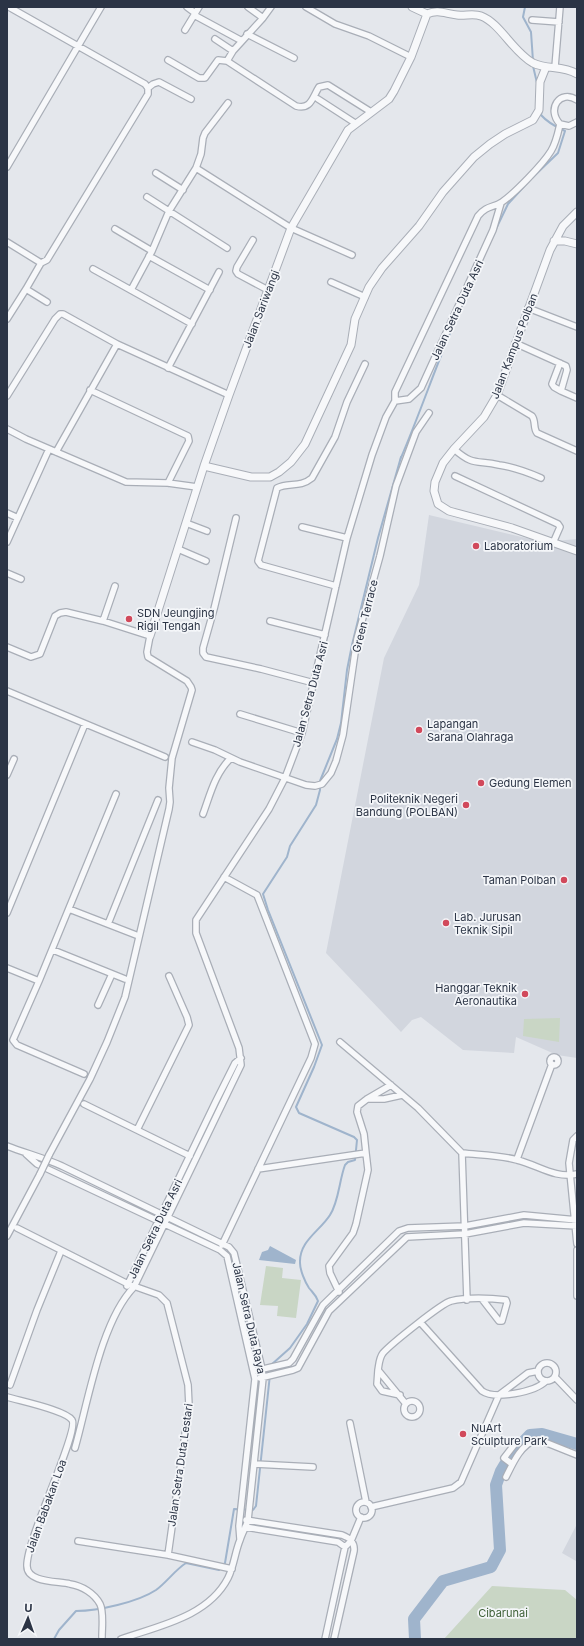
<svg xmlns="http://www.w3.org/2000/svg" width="584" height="1646" viewBox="0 0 584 1646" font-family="Inter,sans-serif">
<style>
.built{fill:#d2d6de}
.green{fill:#c9d6c5}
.water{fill:#9fb4cc}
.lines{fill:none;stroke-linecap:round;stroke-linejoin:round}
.stream{stroke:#9fb4cc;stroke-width:2}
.river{stroke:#9fb4cc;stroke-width:12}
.minor-casing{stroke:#a9aeb7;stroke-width:8}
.tertiary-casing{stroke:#a9aeb7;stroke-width:9}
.minor{stroke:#f7f8fa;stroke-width:5.5}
.tertiary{stroke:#f7f8fa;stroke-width:7}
.minor-bridge-casing{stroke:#a9aeb7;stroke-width:8;stroke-linecap:butt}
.minor-bridge{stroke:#f7f8fa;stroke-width:5.5}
.poi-dot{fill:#d1495b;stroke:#f4f6f9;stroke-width:1.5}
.labels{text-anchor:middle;stroke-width:3.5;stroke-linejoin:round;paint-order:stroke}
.street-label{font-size:11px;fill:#2b3445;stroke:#f4f6f9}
.poi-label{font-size:11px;fill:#2b3445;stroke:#f4f6f9;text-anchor:start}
.park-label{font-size:11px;fill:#3f6138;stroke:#f4f6f9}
</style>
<rect width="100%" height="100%" fill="#e4e7ec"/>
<path class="built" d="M429 515 543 542 577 539V1058L557 1055 516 1037 514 1053 463 1050 421 1017 412 1020 401 1032 326 953 384 658 419 585Z
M577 1524V1560L576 1561 562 1553Z"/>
<path class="green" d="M560 1018 559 1042 523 1036 524 1019Z
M266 1266 283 1268 282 1278 301 1280 296 1318 277 1316 278 1306 260 1305Z
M492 1586 565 1590 577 1600V1639H444Z"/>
<path class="water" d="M270 1246 296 1260 295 1264 259 1260 262 1252 268 1250Z"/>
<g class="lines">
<path class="stream" d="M525 7 523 17 531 32 533 61
M533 66 537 83
M532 178 558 153 565 131C556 127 548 123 541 115L542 110
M494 233 508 204 529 181
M54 1639 59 1630 76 1611C98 1611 138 1602 156 1590 167 1582 175 1570 186 1563L219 1570 225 1563 234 1509 253 1510 256 1506 271 1365 290 1348 307 1324 318 1301C316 1295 313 1293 309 1288 305 1282 300 1270 300 1263 299 1241 320 1231 330 1215 339 1201 339 1181 345 1165L348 1162 355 1160 357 1140 354 1137 299 1113 296 1107 314 1067 322 1045 268 910 263 894 287 857 290 846 316 805 320 790V781L337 739 341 723 347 670 352 645 378 538 401 457 400 460C422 409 439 356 462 305"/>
<path class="river" d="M415 1639 414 1619 443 1581 491 1567 500 1550 496 1485 501 1471 510 1456 530 1435 542 1434 577 1444"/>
<g class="minor-casing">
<path id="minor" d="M187 7 195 13
M306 7 335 24 369 36 411 57
M194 15 242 41
M263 18 271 7
M532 20 559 22
M185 30 199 7
M247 34 294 58
M215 39 233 51
M168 60 199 78H205L218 60 227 61 296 106C311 110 312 98 319 87L328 85 371 112
M227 61 233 51 263 18 248 7
M555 67 560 7
M148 88 153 84 159 82 191 99
M318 99 355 123
M577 100C560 89 546 109 560 124L569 126 577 122
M7 167 101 7
M196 168 291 228 352 255
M156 173 183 190
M147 197 227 248
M115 229 152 251
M253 240 237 267 236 271 238 274 268 290
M7 242 41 263
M149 256 210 290
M93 269 192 324
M331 282 365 297
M26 289 47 302
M131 290 152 251 169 211 196 168 201 154 203 138 205 133 228 103
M528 308 577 327
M7 319 26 289 41 263 47 260 148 94V88L145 84 9 7
M515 343 566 366 567 370 561 391 577 398
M560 363 552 384 554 387 561 391
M168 368 219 272
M90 390 188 436 189 441 168 483
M497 395 532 416C536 421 533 428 537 433L577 451
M7 396 55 319 60 314H63L117 344 229 395
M395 401 409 399 421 388 493 230 501 203
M7 429 26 439 126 482 168 483 197 487
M454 449C473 466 476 460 499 465 514 467 527 472 541 478
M56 452 117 344
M455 476 558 524 560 527 553 543
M7 513 18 518
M236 518 214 609 203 648V653L206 657 261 669 314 683
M186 523 207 531
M302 527 347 538
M7 542 49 449
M178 549 206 561
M7 573 21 579
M336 586 261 565 258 561 277 488C288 482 300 488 312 478L335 437 347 402 365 364
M103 621 115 586
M270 621 325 635
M7 647 31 657 40 654 55 616 60 613 66 612 103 621 150 636 147 652 148 657 187 681 191 687 192 690 172 758 169 788 170 802 169 809 125 997 107 1042 90 1079 49 1155
M7 691 165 757
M240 714 302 733
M192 742 215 750 240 762 306 785 315 786 322 784 331 773 336 761 343 735 357 639 380 556 396 486 416 432 429 413
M7 775 14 759
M203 814C210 795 215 773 231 758
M69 909 136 935
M7 913 85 724
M108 924 158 800
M53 950 125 979
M7 968 39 981
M98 1005 112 974
M340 1042 418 1108 462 1153C480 1155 500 1155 517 1160 538 1165 555 1179 577 1174
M550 1061a4 4 0 1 1 8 0a4 4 0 1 1-8 0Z
M84 1074 17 1045 13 1040 39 981 116 794
M367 1099H384L402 1095
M84 1104 190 1156
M137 1130 189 1025 187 1017 169 976
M577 1136 573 1140 569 1163 577 1244
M7 1146C25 1153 44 1158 62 1166L229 1247 234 1253 262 1369 263 1378 248 1520C246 1527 242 1533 240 1540 235 1552 234 1566 228 1578 208 1617 158 1626 121 1639
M462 1153 467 1300
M26 1154 37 1164 220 1250 227 1256 255 1379 239 1526 240 1539
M517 1159 552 1064
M258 1169 366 1153 364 1134 357 1112 358 1106 367 1099 391 1085
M17 1228 128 1284 159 1295 167 1303 188 1385 189 1406 168 1555
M7 1236 40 1174
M222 1245 311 1058 315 1044 257 895 224 877
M577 1250V1296
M127 1286 216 1101 235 1063 241 1058
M339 1292 330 1273 329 1266 353 1233 356 1224 368 1170 366 1153
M420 1322 482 1391C495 1400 535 1392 546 1381
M538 1372a9 9 0 1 1 18 0a9 9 0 1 1-18 0Z
M378 1370 377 1384 382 1391 400 1395
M254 1371 289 1363 293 1359 323 1305 399 1231 408 1228 465 1226 524 1215 577 1220
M555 1377 577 1400
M260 1378 293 1370 298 1368 329 1311 407 1237 465 1234 524 1223 577 1226
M10 1385 37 1310 61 1251
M7 1397C20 1401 65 1410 72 1420 80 1431 26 1539 27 1566 27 1583 59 1581 70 1584 82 1586 94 1593 100 1604 104 1612 102 1627 102 1637
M404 1409a8 8 0 1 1 16 0a8 8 0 1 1-16 0Z
M406 1404 378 1370C379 1365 379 1358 383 1353 391 1344 442 1303 451 1301 466 1297 491 1298 506 1300L507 1303 502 1321H499L482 1299
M350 1423 366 1502
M75 1448C88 1402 101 1321 134 1287L241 1065 239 1048 196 933V920L269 809 285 778 302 733 347 538 372 455 386 417 395 401V392L478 216C487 205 493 208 502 202 515 193 543 164 551 151 556 143 558 133 560 124
M255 1464 313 1467
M512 1464 504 1458 514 1445
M506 1477C513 1463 520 1446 535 1440L542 1441 577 1455
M356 1510a8 8 0 1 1 16 0a8 8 0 1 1-16 0Z
M371 1507 453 1488 461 1482 499 1395 528 1373 538 1371
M246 1520 342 1535C350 1538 355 1542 354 1551L334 1639
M245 1527 338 1542 345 1547 325 1639
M78 1541 168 1555 232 1569
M345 1547 351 1541 361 1517"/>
</g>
<g class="tertiary-casing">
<path id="tertiary" d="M412 7 427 14
M427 14C438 9 446 14 457 15 465 16 474 13 481 16 500 23 513 52 533 63 547 70 562 65 577 74
M577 212 563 226 550 250 497 395 484 417 454 449 443 463 435 482 434 491 438 504 449 511 512 528 577 551
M554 241H565L577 244
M204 466 251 477H270L279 472 291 462 305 444 351 345 355 319 369 287 382 268 419 226 443 192 474 157 490 144 505 134 533 120 539 110 540 82 546 67
M150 636 204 466 229 395 291 228 348 130 389 99 394 91 411 57 427 14"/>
</g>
<use href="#minor" class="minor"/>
<use href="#tertiary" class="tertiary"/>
<g class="minor-bridge-casing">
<path id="minor-bridge" d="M40 1174 49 1155"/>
</g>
<use href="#minor-bridge" class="minor-bridge"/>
</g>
<g class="poi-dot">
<circle cx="476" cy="546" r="4"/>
<circle cx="129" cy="619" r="4"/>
<circle cx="419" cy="730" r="4"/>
<circle cx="481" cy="783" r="4"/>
<circle cx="466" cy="805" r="4"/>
<circle cx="564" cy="880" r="4"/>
<circle cx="446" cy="923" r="4"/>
<circle cx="525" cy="994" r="4"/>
<circle cx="463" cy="1434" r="4"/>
</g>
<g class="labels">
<g class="street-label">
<text transform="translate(261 309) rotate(-69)" y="4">Jalan Sariwangi</text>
<text transform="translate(457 310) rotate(-65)" y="4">Jalan Setra Duta Asri</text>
<text transform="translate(514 346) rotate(-69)" y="4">Jalan Kampus Polban</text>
<text transform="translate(365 616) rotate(-76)" y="4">Green Terrace</text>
<text transform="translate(310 694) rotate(-75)" y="4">Jalan Setra Duta Asri</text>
<text transform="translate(155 1229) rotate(-64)" y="4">Jalan Setra Duta Asri</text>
<text transform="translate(249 1318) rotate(77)" y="4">Jalan Setra Duta Raya</text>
<text transform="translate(180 1465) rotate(-82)" y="4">Jalan Setra Duta Lestari</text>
<text transform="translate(46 1506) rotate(-70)" y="4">Jalan Babakan Loa</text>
</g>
<g class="poi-label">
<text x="484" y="550">Laboratorium</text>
<text x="137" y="617">SDN Jeungjing<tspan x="137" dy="13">Rigil Tengah</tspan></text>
<text x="427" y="728">Lapangan<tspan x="427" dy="13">Sarana Olahraga</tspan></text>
<text x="489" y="787">Gedung Elemen</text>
<text x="458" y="803" text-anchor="end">Politeknik Negeri<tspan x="458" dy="13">Bandung (POLBAN)</tspan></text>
<text x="556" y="884" text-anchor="end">Taman Polban</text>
<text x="454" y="921">Lab. Jurusan<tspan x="454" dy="13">Teknik Sipil</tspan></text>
<text x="517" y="992" text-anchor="end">Hanggar Teknik<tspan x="517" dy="13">Aeronautika</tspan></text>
<text x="471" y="1432">NuArt<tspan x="471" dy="13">Sculpture Park</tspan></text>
</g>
<g class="park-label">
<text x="503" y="1617">Cibarunai</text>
</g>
</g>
<rect width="584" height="1646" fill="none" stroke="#2b3445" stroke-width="16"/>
<g transform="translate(28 1618) rotate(2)" stroke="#f4f6f9" stroke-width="3" paint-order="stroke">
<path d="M0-3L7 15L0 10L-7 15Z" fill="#2b3445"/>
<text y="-6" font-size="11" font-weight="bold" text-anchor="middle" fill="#2b3445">U</text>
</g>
</svg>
